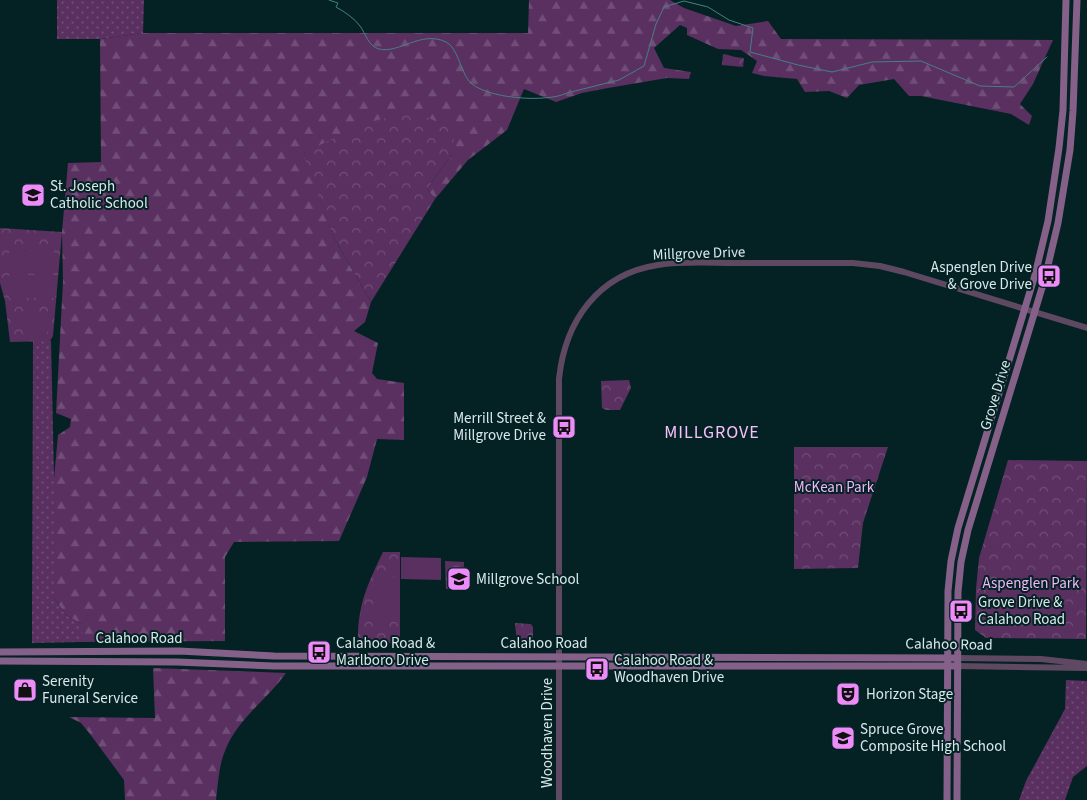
<svg xmlns="http://www.w3.org/2000/svg" width="1087" height="800" viewBox="0 0 1087 800" font-family="'Source Sans 3',sans-serif">
<style>
.grass{fill:url(#grass-dots)}
.forest{fill:url(#forest-firs)}
.park{fill:url(#park-crowns)}
.pitch{fill:#5a3060}
.lines{fill:none;stroke-linecap:round;stroke-linejoin:round}
.stream{stroke:#458084;stroke-width:1}
.tertiary{stroke:#5f4962;stroke-width:6}
.secondary{stroke:#856189;stroke-width:7}
.labels{text-anchor:middle;stroke-width:4;stroke-linejoin:round;paint-order:stroke}
.poi-label{font-size:15px;fill:#d9e9eb;stroke:#042224;text-anchor:start}
.street-label{font-size:15px;fill:#d9e9eb;stroke:#042224}
.park-label{font-size:15px;fill:#f3b7fb;stroke:#042224}
.quarter-label{font-size:18px;letter-spacing:1px;fill:#f6c0fc;stroke:#042224}
</style>
<defs>
<pattern id="grass-dots" width="8" height="8" patternUnits="userSpaceOnUse" patternTransform="scale(1.25)"><rect width="8" height="8" fill="#5a3060"/><path d="M2 2h.1M6 6h.1" fill="none" stroke="#714e77" stroke-width="1.8" stroke-linecap="round"/></pattern>
<pattern id="forest-firs" width="22" height="20" patternUnits="userSpaceOnUse" patternTransform="scale(1.25)"><rect width="22" height="20" fill="#5a3060"/><path d="M5 1l3.5 6h-7zM16 11l3.5 6h-7z" fill="#714e77"/></pattern>
<pattern id="park-crowns" width="20" height="18" patternUnits="userSpaceOnUse" patternTransform="scale(1.25)"><rect width="20" height="18" fill="#5a3060"/><path d="M2 6a3 3 0 1 1 6 0M12 15a3 3 0 1 1 6 0" fill="none" stroke="#714e77"/></pattern>
</defs>
<rect width="100%" height="100%" fill="#042224"/>
<path class="grass" d="M57 0H144L143 33 100 39H57Z
M33 341H51L54 478V598L66 615 82 624V642L32 643Z
M1066 680 1087 681V766L1073 777 1065 800H1019L1026 781 1065 709Z"/>
<path class="forest" d="M529 0H670L684 8 736 26 768 21 781 39 1053 40 1033 84 1020 104 1032 116 1029 125 1011 114 921 96H909L894 79 859 85 847 98 829 91 805 92 797 79 764 76 752 73 757 61 741 50 718 49 687 35V28L680 25 654 48 664 68 691 72 689 79 667 78 608 88 582 93 556 102 524 89 507 130 468 160 435 199 427 189 452 154 304 152 334 238 371 302 365 322 354 331 378 343 372 373 377 379 404 383V440L377 439 367 477 339 541 234 542 225 557V641L82 642V624L66 615 54 598V478L58 435 70 427 71 419 56 413 63 282 62 232 68 163 101 162 100 39 143 33H528Z
M153 668 286 673C267 700 237 719 225 751 219 764 218 785 216 800H125L124 780 90 734 81 723 69 717 155 718Z"/>
<path class="park" d="M723 54C730 55 736 58 744 58L743 67 722 65Z
M412 111 455 129 452 154 427 189 435 199 371 302 334 238 303 153 366 123Z
M0 228 62 232 53 336 50 341 10 342 5 301 0 283Z
M629 380 631 388 620 410H606L602 408 601 381Z
M794 447H888L863 523 858 568 794 569Z
M1008 460 1087 461 1086 639 986 638 975 630 976 589 979 558Z
M383 552H400V643H369L358 637C358 604 369 581 383 552Z
M445 561 464 562 463 590 446 589Z
M515 623 531 624 533 627V642L517 643Z"/>
<path class="pitch" d="M54 250 55 273 9 274V251Z
M9 275H55V298H9Z
M33 313C46 314 48 322 47 334L44 336 30 334C25 327 24 324 27 316Z
M834 480V492H816V481Z
M401 557 441 558V580L401 579Z
M1000 571 1067 576 1064 625 997 621Z
M399 577V615L377 618V578Z"/>
<g class="lines">
<path class="stream" d="M329 0 338 3 336 7C345 12 354 18 360 26 366 34 368 46 379 49 399 54 421 30 446 42 458 48 460 70 469 81 484 99 547 103 567 93L619 80 644 66 656 24 664 7 684 1 708 7 729 20 753 28 750 52 798 65 832 72 872 62 921 61 980 86 1014 87 1047 57"/>
<path class="tertiary" d="M957 658 1041 659 1087 664
M957 666 1087 668
M559 800V379C565 321 598 274 658 265 683 261 710 263 735 263 774 263 814 263 853 263L880 266 904 272 1087 328"/>
<path class="secondary" d="M0 652 179 651 274 656 957 658
M0 661 177 662 274 666H957
M947 800 948 591 951 561 958 528 1035 275 1048 221 1059 148 1063 110 1066 0
M957 800 958 592 961 562 968 530 1045 278 1058 223 1070 150 1073 111 1077 0"/>
</g>
<defs>
<g id="school-square" transform="scale(1.25)"><rect x="-9" y="-9" width="18" height="18" rx="4" fill="#ed8cf9" stroke="#042224"/><path d="M0-5L7-2L0 1L-7-2ZM-4 1L0 2.5L4 1V4Q0 6-4 4Z" fill="#111"/></g>
<g id="bus-square" transform="scale(1.25)"><rect x="-9" y="-9" width="18" height="18" rx="4" fill="#ed8cf9" stroke="#042224"/><path d="M-5-6H5V4H4V6H2V4H-2V6H-4V4H-5ZM-3.5-4V0h7V-4ZM-3.5 1.2v1.5H-2V1.2ZM2 1.2v1.5H3.5V1.2Z" fill="#111"/></g>
<g id="shop-square" transform="scale(1.25)"><rect x="-9" y="-9" width="18" height="18" rx="4" fill="#ed8cf9" stroke="#042224"/><path d="M-5-2.5h2.3a2.7 3.5 0 0 1 5.4 0H5L5.5 6h-11ZM-1.5-2.5h3a1.5 2.3 0 0 0-3 0Z" fill="#111"/></g>
<g id="theatre-square" transform="scale(1.25)"><rect x="-9" y="-9" width="18" height="18" rx="4" fill="#ed8cf9" stroke="#042224"/><path d="M-5-5.5Q0-4 5-5.5V0Q5 5 0 6Q-5 5-5 0ZM-3.3-2.5H-1v1.5H-3.3ZM1-2.5H3.3v1.5H1ZM-2.8 1Q0 5.5 2.8 1Z" fill="#111"/></g>
</defs>
<g fill-rule="evenodd">
<use href="#school-square" x="33" y="195"/>
<use href="#bus-square" x="1049" y="276"/>
<use href="#bus-square" x="564" y="427"/>
<use href="#school-square" x="459" y="579"/>
<use href="#bus-square" x="961" y="611"/>
<use href="#bus-square" x="319" y="652"/>
<use href="#bus-square" x="597" y="669"/>
<use href="#shop-square" x="25" y="690"/>
<use href="#theatre-square" x="848" y="694"/>
<use href="#school-square" x="843" y="738"/>
</g>
<g class="labels">
<g class="poi-label">
<text x="50" y="191">St. Joseph<tspan x="50" dy="17">Catholic School</tspan></text>
<text x="1032" y="272" text-anchor="end">Aspenglen Drive<tspan x="1032" dy="17">&amp; Grove Drive</tspan></text>
<text x="546" y="423" text-anchor="end">Merrill Street &amp;<tspan x="546" dy="17">Millgrove Drive</tspan></text>
<text x="476" y="584">Millgrove School</text>
<text x="978" y="607">Grove Drive &amp;<tspan x="978" dy="17">Calahoo Road</tspan></text>
<text x="336" y="648">Calahoo Road &amp;<tspan x="336" dy="17">Marlboro Drive</tspan></text>
<text x="614" y="665">Calahoo Road &amp;<tspan x="614" dy="17">Woodhaven Drive</tspan></text>
<text x="42" y="686">Serenity<tspan x="42" dy="17">Funeral Service</tspan></text>
<text x="866" y="699">Horizon Stage</text>
<text x="860" y="734">Spruce Grove<tspan x="860" dy="17">Composite High School</tspan></text>
</g>
<g class="street-label">
<text transform="translate(699 253) rotate(-2)" y="5">Millgrove Drive</text>
<text transform="translate(995 395) rotate(-73)" y="5">Grove Drive</text>
<text x="139" y="643">Calahoo Road</text>
<text x="544" y="648">Calahoo Road</text>
<text transform="translate(949 644) rotate(1)" y="5">Calahoo Road</text>
<text transform="translate(547 733) rotate(-90)" y="5">Woodhaven Drive</text>
</g>
<g class="park-label">
<text x="834" y="492">McKean Park</text>
<text x="1031" y="588">Aspenglen Park</text>
</g>
<g class="quarter-label">
<text x="712" y="438">MILLGROVE</text>
</g>
</g>
</svg>
